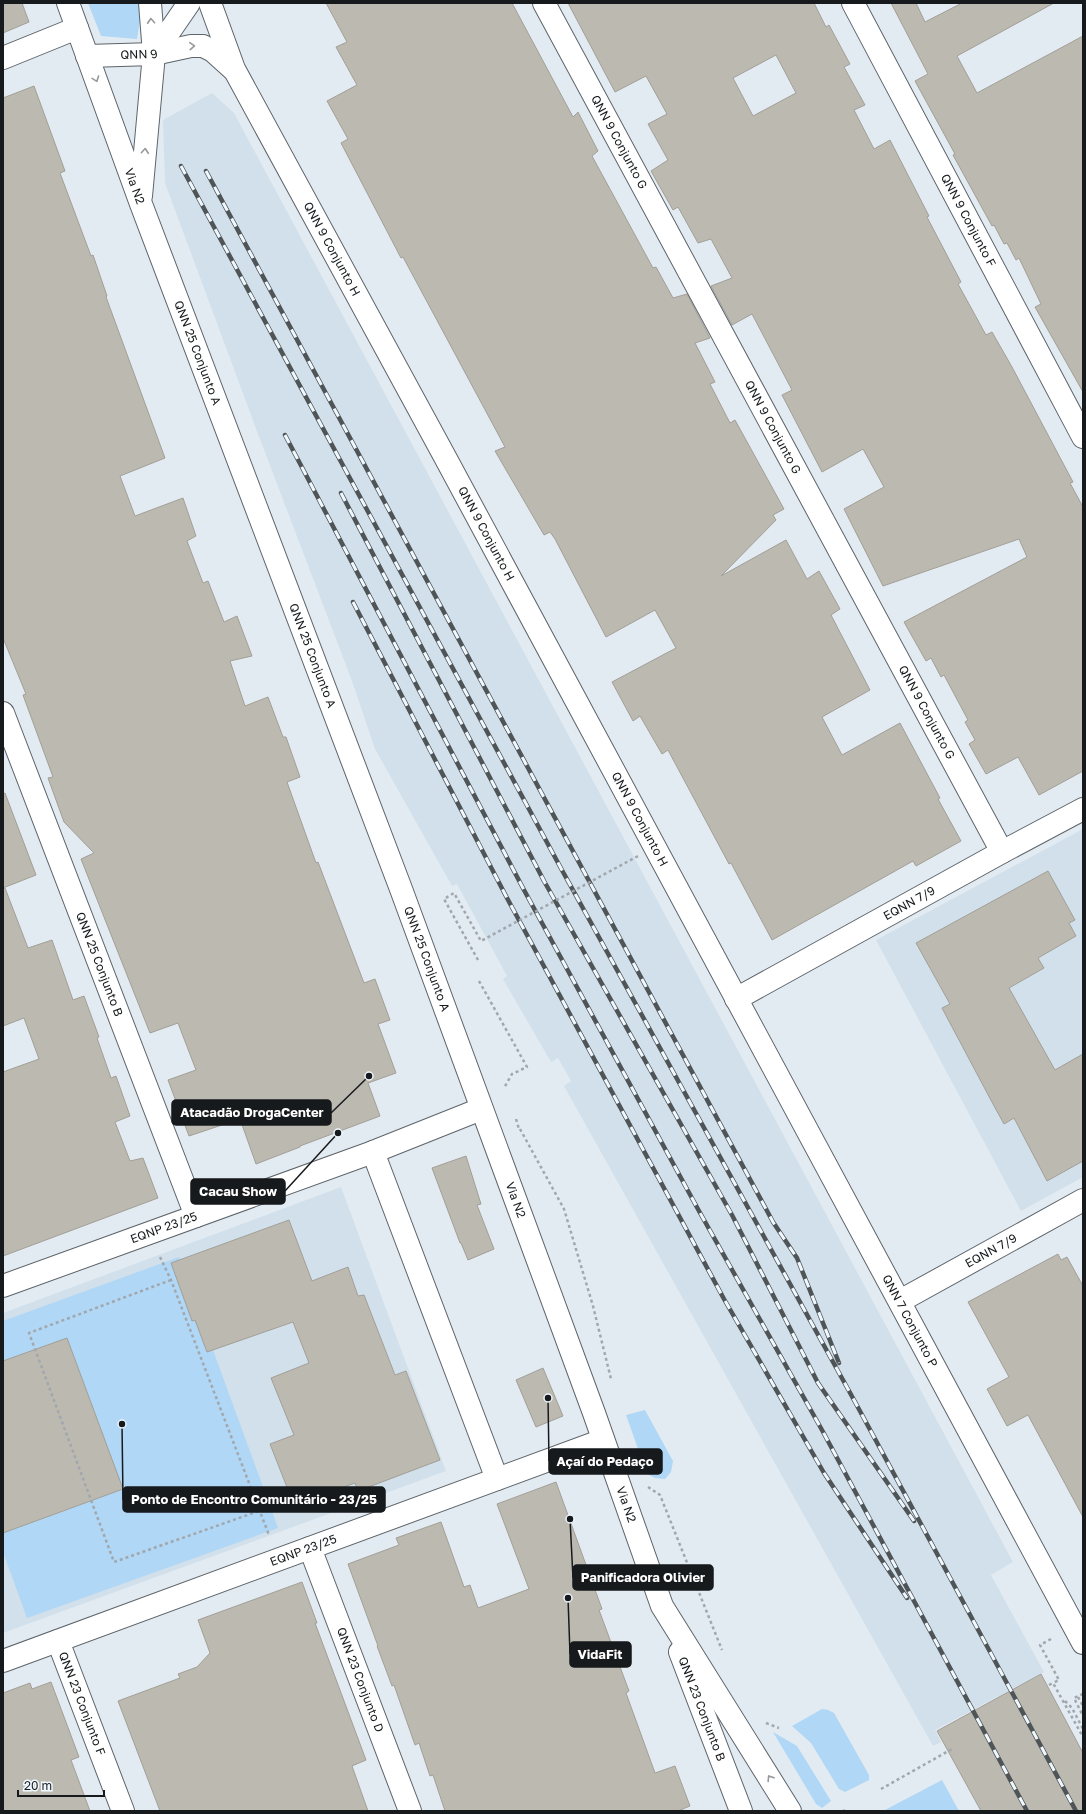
<svg xmlns="http://www.w3.org/2000/svg" width="1086" height="1814" viewBox="0 0 1086 1814" font-family="'Golos Text',sans-serif">
<style>
.built{fill:#d1e0eb}
.green{fill:#b0d7f5}
.building{fill:#bcb9b1;stroke:#a29f97;fill-rule:evenodd}
.lines{fill:none;stroke-linecap:round;stroke-linejoin:round}
.minor-casing{stroke:#5d646a;stroke-width:24}
.major-casing{stroke:#5d646a;stroke-width:24}
.path{stroke:#a1a7ad;stroke-width:2.5;stroke-dasharray:3 3;stroke-linecap:butt}
.minor{stroke:#fff;stroke-width:22}
.major{stroke:#fff;stroke-width:22}
.rail-casing{stroke:#4f5457;stroke-width:4.5}
.rail{stroke:#f0f8ff;stroke-width:3;stroke-dasharray:9;stroke-linecap:butt}
.path-bridge{stroke:#a1a7ad;stroke-width:2.5;stroke-dasharray:3 3;stroke-linecap:butt}
.oneway{stroke:#979899}
.labels{text-anchor:middle;stroke-width:3.5;stroke-linejoin:round;paint-order:stroke}
.street-label{font-size:12px;fill:#171a1c;stroke:#f0f8ff}
.leader{fill:none;stroke:#171a1c;stroke-width:1.5}
.callout-dot{fill:#171a1c;stroke:#f0f8ff;stroke-width:1.5}
.callout{fill:#171a1c;stroke:#171a1c;stroke-width:1.5}
.callout-label{font-size:13px;text-anchor:middle;font-weight:bold;fill:#fff}
</style>
<rect width="100%" height="100%" fill="#e3ebf2"/>
<path class="built" d="M212 93 234 113 1013 1562 991 1575 1044 1672 935 1730 941 1742 933 1746 564 1086 571 1081 558 1058 551 1062 503 979 507 976 457 884 452 886 375 749 352 681 258 434 165 183 163 120Z
M1083 829V1177L1021 1211 876 940Z
M341 1187 446 1471 3 1633V1313Z"/>
<path class="green" d="M88 3H139L140 20 137 39 101 36Z
M179 1257 278 1528 27 1618 3 1552V1321Z
M645 1410 673 1461 671 1472 665 1479 655 1478 647 1474 626 1415Z
M822 1709 828 1710 834 1713 869 1775V1780L845 1792 839 1789 811 1743 792 1726Z
M773 1732 797 1746 831 1801 822 1808 816 1804Z
M942 1780 959 1811H883Z"/>
<path class="building" d="M3 3H22L29 22 3 33Z
M326 3H512L573 117 578 112 598 151 592 156 653 268 656 267 673 298 687 294 710 338 695 343 715 382 710 384 730 423 735 420 784 509 773 515 776 520 721 576 786 540 807 579 819 571 840 609 831 615 870 690 822 717 842 755 900 723 940 798 938 799 961 841 916 866 913 861 772 940 731 863 729 864 668 750 662 754 640 716 633 721 612 682 676 648 655 610 606 637 555 539 550 532 544 535 495 451 505 447 403 257 401 258 341 143 348 139 327 101 357 85 336 47 347 42Z
M568 3H814L826 27 829 25 850 64 844 67 865 105 854 110 874 149 890 140 929 216 927 217 961 282 958 284 986 335 992 332 1012 367 1073 482 1070 483 1083 507V771L1039 795 1018 757 986 774 969 744 975 740 965 722 968 720 944 675 941 677 931 658 926 661 904 622 1027 557 1019 539 883 586 844 509 884 487 863 449 822 472 782 395 792 390 752 314 732 325 711 286 732 278 711 239 698 243 678 207 673 210 651 171 668 160 648 124 667 114 646 76 615 92ZM776 55 796 93 753 116 733 78Z
M891 3H916L925 22 962 3H1054L957 56 977 93 1083 36V392L1035 307 1041 304 1019 258 1016 260 1007 243 1004 244 994 225 992 226 953 155 955 154 915 81 928 74Z
M34 86 65 171 60 173 91 256 93 255 107 296 106 297 165 458 120 476 135 516 183 498 196 536 187 541 203 583 208 581 224 622 237 616 252 656 230 661 245 706 268 697 283 737H286L300 777 287 782 316 863 318 862 364 983 375 979 390 1020 378 1024 396 1073 368 1083 380 1116 300 1146V1147L256 1164 240 1119 189 1136 168 1080 196 1070 178 1023 150 1033 81 859 94 853 64 822 48 778 53 777 23 695 26 694 3 638V98Z
M5 793 36 875 3 888V794Z
M1048 871 1075 920 1069 923 1076 936 1038 958 1044 968 1009 988 1055 1070 1083 1054V1161L1047 1181 1014 1118 1004 1124 993 1104 942 1008 950 1004 916 943Z
M5 888 28 948 52 940 73 1000 84 996 99 1037 97 1038 111 1078 116 1076 130 1116 115 1122 130 1161 143 1158 158 1198 3 1256V1072L39 1059 24 1018 3 1026V889Z
M466 1156 481 1204 477 1205 494 1249 468 1260 461 1243H460L432 1168Z
M289 1220 312 1281 348 1267 358 1296 364 1295 395 1375 406 1371 440 1460 358 1491 355 1483 294 1505 270 1444 294 1435 271 1378 309 1363 293 1322 207 1352 195 1320 192 1321 171 1263Z
M1058 1254 1061 1260 1067 1257 1083 1286V1517L1028 1415 1007 1426 987 1389 1009 1377 968 1302Z
M67 1338 123 1489 3 1533V1361Z
M543 1368 563 1416 536 1427 516 1380Z
M556 1482 602 1609 599 1610 629 1691 626 1693 655 1773 675 1766 690 1806 678 1811H445L433 1775 430 1776 419 1743 415 1745 394 1685 392 1686 377 1646H378L348 1564 399 1545 396 1538 441 1522 464 1587 470 1585 478 1608 529 1589 497 1504Z
M302 1582 317 1623H315L366 1760 352 1766 368 1811H160L118 1701 180 1678 178 1674 197 1667 210 1653 198 1620Z
M1041 1674 1083 1753V1811H981L937 1731Z
M51 1682 79 1757 71 1760 90 1811H3V1693L30 1683 32 1689Z"/>
<g class="lines">
<g class="minor-casing">
<g id="minor">
<path id="s1" d="M210 3 234 69 445 457 1083 1643"/>
<path id="s2" d="M544 3 1002 852"/>
<path id="s3" d="M853 3 1083 437"/>
<path d="M154 54 189 3"/>
<path id="s4" d="M87 56 154 54 191 46H203L213 51 233 69"/>
<path d="M3 58 77 28"/>
<path id="s5" d="M3 713 196 1216"/>
<path id="s6" d="M736 999 1002 852 1083 809"/>
<path d="M373 1152 497 1479"/>
<path id="s7" d="M3 1286 373 1152 481 1109"/>
<path id="s8" d="M900 1301 1083 1200"/>
<path id="s9" d="M310 1548 410 1811"/>
<path id="s10" d="M58 1641 123 1811"/>
<path id="s11" d="M3 1661 603 1440"/>
</g>
</g>
<g class="major-casing">
<g id="major">
<path id="s12" d="M68 3 141 204 401 889 594 1413 662 1606 790 1811"/>
<path d="M141 196 154 54 150 3"/>
<path id="s13" d="M680 1652 741 1811"/>
</g>
</g>
<path class="path" d="M479 981 527 1067 512 1074 504 1088
M516 1119 519 1129
M520 1129 564 1209 593 1306 611 1379
M160 1257 171 1280 269 1535
M171 1280 29 1333 114 1562 259 1511
M648 1487 660 1495 722 1650
M1051 1639 1040 1645 1059 1680 1053 1683
M1049 1685 1053 1683 1083 1737
M1083 1694 1074 1698 1083 1716
M1078 1697 1083 1706
M1065 1701 1072 1708 1083 1729
M766 1723 779 1728
M881 1789 952 1749
M843 1811 845 1810"/>
<use href="#minor" class="minor"/>
<use href="#major" class="major"/>
<g class="rail-casing">
<path id="rail" d="M181 166 563 872 854 1400 1076 1811
M206 171 773 1222 797 1258 839 1363
M285 435 524 890 699 1211 822 1430 1027 1811
M341 493 544 881 732 1215 818 1383 914 1521
M353 602 507 898 724 1299 824 1473 907 1598"/>
</g>
<use href="#rail" class="rail"/>
<path class="path-bridge" d="M478 960 444 899 454 893 481 941 638 856"/>
</g>
<defs><path id="oneway-chevron" d="M-2-3.5L2.5 0L-2 3.5" fill="none" stroke-width="1.6" stroke-linecap="round" stroke-linejoin="round"/></defs>
<g class="oneway">
<use href="#oneway-chevron" transform="translate(151 21) rotate(-94)"/>
<use href="#oneway-chevron" transform="translate(192 46) rotate(-4)"/>
<use href="#oneway-chevron" transform="translate(96 79) rotate(70)"/>
<use href="#oneway-chevron" transform="translate(145 151) rotate(-85)"/>
<use href="#oneway-chevron" transform="translate(770 1778) rotate(-122)"/>
</g>
<g class="labels">
<g class="street-label">
<text dy="4" stroke="none"><textPath href="#s4" startOffset="52">QNN 9</textPath></text>
<text dy="4" stroke="none"><textPath href="#s2" startOffset="158">QNN 9 Conjunto G</textPath></text>
<text dy="4" stroke="none"><textPath href="#s12" startOffset="195">Via N2</textPath></text>
<text dy="4" stroke="none"><textPath href="#s3" startOffset="246">QNN 9 Conjunto F</textPath></text>
<text dy="4" stroke="none"><textPath href="#s1" startOffset="275">QNN 9 Conjunto H</textPath></text>
<text dy="4" stroke="none"><textPath href="#s12" startOffset="373">QNN 25 Conjunto A</textPath></text>
<text dy="4" stroke="none"><textPath href="#s2" startOffset="482">QNN 9 Conjunto G</textPath></text>
<text dy="4" stroke="none"><textPath href="#s1" startOffset="599">QNN 9 Conjunto H</textPath></text>
<text dy="4" stroke="none"><textPath href="#s12" startOffset="697">QNN 25 Conjunto A</textPath></text>
<text dy="4" stroke="none"><textPath href="#s2" startOffset="806">QNN 9 Conjunto G</textPath></text>
<text dy="4" stroke="none"><textPath href="#s1" startOffset="923">QNN 9 Conjunto H</textPath></text>
<text dy="4" stroke="none"><textPath href="#s6" startOffset="198">EQNN 7/9</textPath></text>
<text dy="4" stroke="none"><textPath href="#s12" startOffset="1021">QNN 25 Conjunto A</textPath></text>
<text dy="4" stroke="none"><textPath href="#s5" startOffset="269">QNN 25 Conjunto B</textPath></text>
<text dy="4" stroke="none"><textPath href="#s12" startOffset="1278">Via N2</textPath></text>
<text dy="4" stroke="none"><textPath href="#s7" startOffset="171">EQNP 23/25</textPath></text>
<text dy="4" stroke="none"><textPath href="#s8" startOffset="104">EQNN 7/9</textPath></text>
<text dy="4" stroke="none"><textPath href="#s1" startOffset="1493">QNN 7 Conjunto P</textPath></text>
<text dy="4" stroke="none"><textPath href="#s12" startOffset="1602">Via N2</textPath></text>
<text dy="4" stroke="none"><textPath href="#s11" startOffset="320">EQNP 23/25</textPath></text>
<text dy="4" stroke="none"><textPath href="#s9" startOffset="141">QNN 23 Conjunto D</textPath></text>
<text dy="4" stroke="none"><textPath href="#s10" startOffset="67">QNN 23 Conjunto F</textPath></text>
<text dy="4" stroke="none"><textPath href="#s13" startOffset="61">QNN 23 Conjunto B</textPath></text>
</g>
</g>
<path class="leader" d="M369 1076L331 1113M338 1133L285 1191M548 1398L549 1461M122 1424L123 1500M570 1519L573 1578M568 1598L570 1654"/>
<g class="callout-dot">
<circle cx="369" cy="1076" r="4"/>
<circle cx="338" cy="1133" r="4"/>
<circle cx="548" cy="1398" r="4"/>
<circle cx="122" cy="1424" r="4"/>
<circle cx="570" cy="1519" r="4"/>
<circle cx="568" cy="1598" r="4"/>
</g>
<g class="callout">
<rect x="172" y="1100" width="159" height="25" rx="4"/>
<rect x="191" y="1179" width="94" height="25" rx="4"/>
<rect x="549" y="1449" width="113" height="25" rx="4"/>
<rect x="123" y="1487" width="262" height="25" rx="4"/>
<rect x="573" y="1565" width="140" height="25" rx="4"/>
<rect x="570" y="1642" width="61" height="25" rx="4"/>
</g>
<g class="callout-label">
<text x="252" y="1117">Atacadão DrogaCenter</text>
<text x="238" y="1196">Cacau Show</text>
<text x="605" y="1466">Açaí do Pedaço</text>
<text x="254" y="1504">Ponto de Encontro Comunitário - 23/25</text>
<text x="643" y="1582">Panificadora Olivier</text>
<text x="600" y="1659">VidaFit</text>
</g>
<rect width="1086" height="1814" fill="none" stroke="#171a1c" stroke-width="8"/>
<path d="M18 1790v6h86v-6" fill="none" stroke="#171a1c" stroke-width="2"/>
<text x="24" y="1790" font-size="12" fill="#171a1c" stroke="#f0f8ff" stroke-width="3" paint-order="stroke">20 m</text>
</svg>
